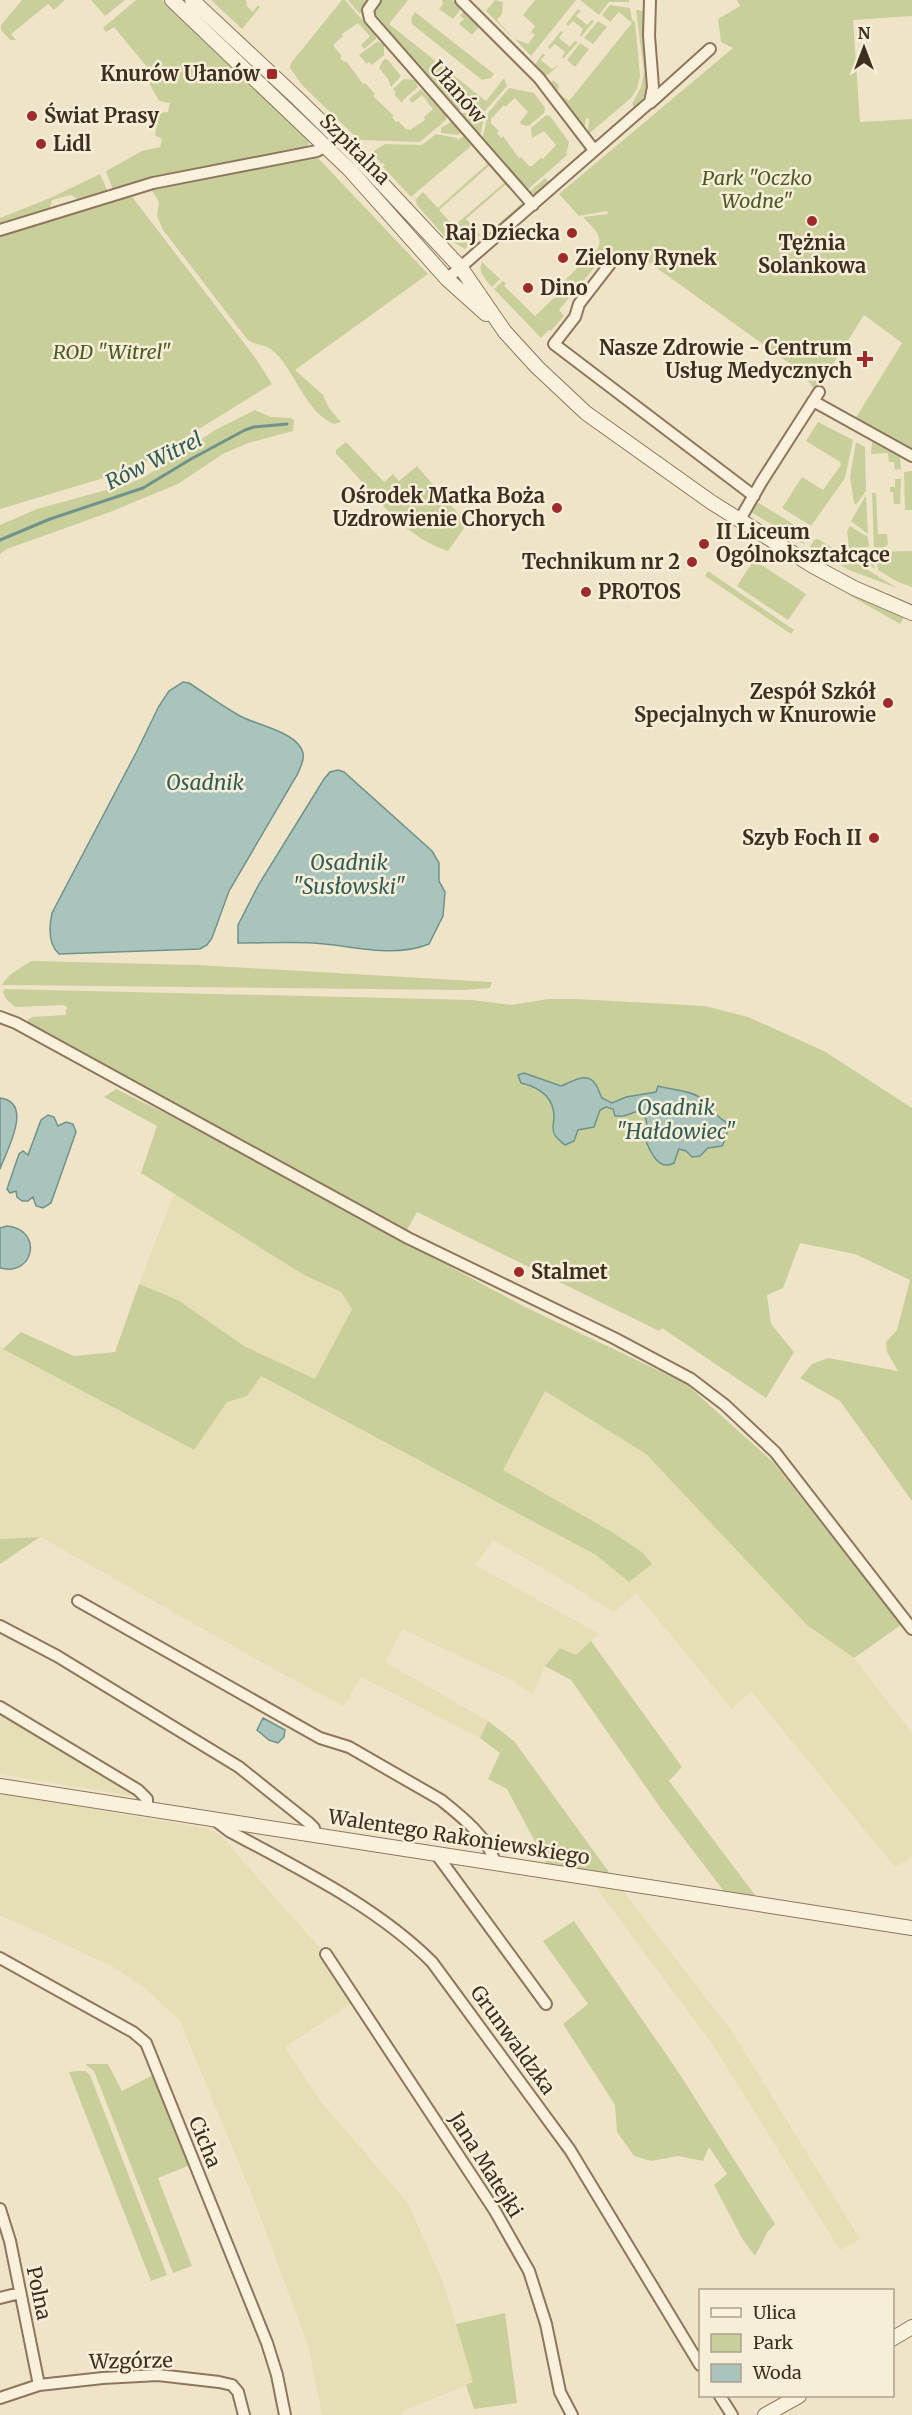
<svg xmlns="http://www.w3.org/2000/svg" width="912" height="2415" viewBox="0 0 912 2415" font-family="Merriweather,serif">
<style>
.farmland{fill:#e6deb5}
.green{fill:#c9cf9b}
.water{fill:#a9c4bc;stroke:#6f938a;stroke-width:1.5}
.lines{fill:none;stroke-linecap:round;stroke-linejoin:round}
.stream{stroke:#6f938a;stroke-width:3}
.minor-casing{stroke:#8d765c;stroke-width:14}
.tertiary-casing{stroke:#8d765c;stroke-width:16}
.minor{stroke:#faf1dc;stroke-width:10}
.tertiary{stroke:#faf1dc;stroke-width:14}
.poi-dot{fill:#9e2a2b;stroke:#f7eed8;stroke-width:2}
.labels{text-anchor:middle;stroke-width:5;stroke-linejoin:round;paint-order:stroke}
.poi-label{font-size:20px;font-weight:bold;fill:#3d2e20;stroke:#f7eed8;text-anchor:end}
.street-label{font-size:20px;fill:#3d2e20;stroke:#f7eed8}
.park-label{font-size:20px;font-style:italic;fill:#4d5a26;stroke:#f7eed8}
.water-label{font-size:21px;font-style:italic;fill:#2f5d5a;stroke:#f7eed8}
</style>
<rect width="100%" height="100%" fill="#f0e4c8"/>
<path class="farmland" d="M174 1194 304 1275 341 1292 352 1309 315 1380 244 1346 178 1300 139 1284Z
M0 1347 193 1450 227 1401 247 1396 260 1376 596 1555 629 1581 612 1532 502 1470 545 1391 646 1454 807 1625 854 1658 912 1733V1857L895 1867 751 1691 732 1709 636 1593 614 1612 558 1577 493 1540 475 1565 599 1634 576 1655 560 1648 545 1666 533 1694 511 1680 402 1629 385 1662 488 1721 480 1738 361 1677 344 1706 286 1676 41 1537 0 1539Z
M0 1713 2 1714 137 1797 0 1774Z
M0 1793 209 1829 220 1835 332 1962 357 2000 285 2047 318 2098 408 2203 443 2282 474 2382 401 2412 402 2415H322L309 2348 252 2195 180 2021 144 1987 110 1965 0 1915Z
M595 1886 623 1891 731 2030 860 2239 840 2250 713 2045Z"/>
<path class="green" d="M22 0H65L54 10 48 4 11 34 16 40H10L1 30V25Z
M91 0H125L105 16Z
M136 0H162L309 138 308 148 113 190 106 171 142 151 160 147 162 139 155 135 159 113 168 112 170 103 159 101 149 83 156 78 114 27 106 32 103 28Z
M211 0H246L247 6 253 12 258 5 260 7 242 29Z
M342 0H345L376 36V39L364 49 361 45 370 36 358 23 342 34 343 36 334 44V47L342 56 340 58 344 62 346 61 363 84 365 83 375 94 373 96 394 116 392 117 396 122 398 121 406 129 410 130 425 120 424 117 433 109 422 95 412 103 409 99 421 89 446 116V120L420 142 359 140 302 85 290 68 291 63Z
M348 0H370L360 14Z
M382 0H408L389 24 486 101 504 78 507 86 485 111 454 110 388 34 390 32 375 13Z
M442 0H452L462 8 453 19 439 9 443 4Z
M495 0 503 2 502 14 497 20 511 36 486 11Z
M535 0H576L531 56 515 39 528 44 535 35 531 32 535 26 523 15Z
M580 0H629V2H609L599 15Z
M737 0H912V16L853 20 860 122 912 119V451L855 419 902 343 864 315 816 391 800 371 636 253 628 263 616 254 611 259 605 255 559 310 564 316 551 331 549 330 541 338 494 289 503 281 506 284 504 286 535 316 557 295 556 293 565 284 563 282 598 248C604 235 591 226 583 217L608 214 607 211 579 216 559 194 733 48 721 42 718 19 740 6Z
M610 5 630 8 632 20 635 22 640 76 637 89 631 98 591 132 588 133 589 119 586 118 584 133 551 84 553 80 559 85 557 92 569 101 632 23 619 12 610 22 602 15Z
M578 9 581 11 576 16 587 25 592 20 594 21 581 37 580 35 583 29 573 21 568 26 566 24Z
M636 10 644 11C642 42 660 84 635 109L632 104 641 87 644 72Z
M464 11 480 26 472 35 459 24 464 19 460 16Z
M415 12 494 74 491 78 482 80 412 24 411 19Z
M598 21 607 27 593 44 584 38Z
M561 31 563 32 559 38 570 47 575 41 578 42 563 59 562 57 565 52 555 44 550 49 548 47Z
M378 41 384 45V55L372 65 369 62 367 64 359 55Z
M580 43 589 49 575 67 567 60Z
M543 53 545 55 541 60 552 69 560 64 548 75 541 74 535 68 536 63Z
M384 59 388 60 401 76 391 87 388 79 379 68Z
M404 79 415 80 418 87 403 100 402 103 394 94 396 92 393 89Z
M509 88 534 93 545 108 544 113 529 126 522 125 520 122 528 112 515 98 505 107 504 105 491 119V123L499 131 497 133 501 138 503 136 519 158 521 157 529 166H532L541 158 543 159 556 145 544 131 532 138 531 128 546 115 550 116 569 142 566 156 526 191 482 141 488 113Z
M461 113 485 114 480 136 459 115Z
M451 122 461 133 458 135 441 133V128Z
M436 134 457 138V140L464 136 471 146 411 197 383 167 385 165 383 163 381 164 372 152 385 144 422 145Z
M300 157 318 158 428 274 295 370 323 395 329 408 341 422 334 424C305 412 295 370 273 351 266 344 255 346 247 339L163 230 157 216 159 202 150 187Z
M484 158 495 171 489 166 439 210 454 226 504 183 499 177 511 189 505 185 466 219 480 235 465 249 446 238 417 205 416 200 414 201 423 192 438 208 487 164Z
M100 174 108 192 81 201 71 195 52 200 49 211 0 226V218L50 198Z
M545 178 550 183 538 193H528Z
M130 194 257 360 272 384 134 469 0 509V232Z
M522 203 520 209 472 251 470 249Z
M482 262 500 279 492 287C486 280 477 272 482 262Z
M255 410 271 417 291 418 294 420 293 431 248 443 223 454 178 484 110 512 7 549 0 554V525L37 509 128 484 146 476 215 430Z
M818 422 853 440 845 478 811 526 782 508 802 477 823 490 841 465 840 462 806 441Z
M346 442 384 482 393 474 399 481 417 466 467 524 448 551C398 535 371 488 336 454V450Z
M856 442 865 447 866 491 856 505 854 503 850 477Z
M872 442 900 457 901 469 895 470 894 462H889L888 453 871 454Z
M912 471V510H905L904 472Z
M895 479H901L900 504H894L893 492H890V487H895Z
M872 493H876L878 534H887L888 544 885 547 874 548Z
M866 495 868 534 851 521Z
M757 502 808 533 803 544 751 512Z
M850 526 868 537 869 547 849 548 847 531Z
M818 539 897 588 849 570 810 547 814 540Z
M912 551V587L898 582 878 570 875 552Z
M871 552 875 569 851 553Z
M754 560 806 594 788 620 737 586Z
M708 571 794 630 791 634 705 576Z
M849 595H853L906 615 900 624Z
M31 961 197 965 492 982 490 988 464 990 1 985 11 974Z
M5 989 472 1000 511 1005 548 999H576L705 1006 748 1017 824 1051 912 1108V1501L840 1401 800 1378 812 1364 828 1358 898 1371 887 1352 886 1342 897 1330 910 1280 855 1254 800 1243 783 1288 767 1295 771 1324 794 1352 766 1398 662 1328 659 1331 417 1212 405 1233 28 1025V1019L33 1017 65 1015 67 1007 64 1005 15 1007 6 999 3 992Z
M116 1089 171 1116 525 1307 685 1383 773 1462 901 1625 854 1658 807 1625 646 1454 545 1391 503 1470 612 1532 643 1553 652 1564 629 1582 596 1555 261 1376 247 1396 227 1402 194 1450 3 1349 21 1332 74 1356 115 1352 139 1284 178 1300 244 1346 315 1379 352 1309 341 1292 304 1275 141 1173 157 1126 104 1097Z
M40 1537 0 1564V1539Z
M591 1641 682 1767 669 1781 758 1899 726 1894 662 1810 571 1680 545 1666 560 1648 576 1655Z
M488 1721 514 1741 611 1875 547 1864 507 1789 488 1779 500 1753 480 1738Z
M574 1921 677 2070 775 2224 768 2231 755 2256 743 2240 714 2185 727 2174 709 2147 703 2161 678 2156 651 2161 634 2156 617 2132 615 2105 563 2024 588 2004 543 1941Z
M85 2064H108L122 2091 155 2074 193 2164 158 2178 192 2266 173 2273 94 2071Z
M77 2071H85L90 2075 167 2275 151 2281 69 2072Z
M505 2313 517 2403 474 2409 466 2385 473 2382 456 2324Z"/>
<path class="water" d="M183 682 189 683C206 694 222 706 240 716 256 725 298 732 303 753 305 760 300 768 297 775L229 891 212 938 207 945 200 949 59 954C48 944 49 927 52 913L137 751 159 706 169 691Z
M338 770 344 772 432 851 439 863V881L445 892 443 916 429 944C392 959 351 945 313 943 288 942 263 943 238 943V925L259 884 324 779 330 772Z
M524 1073 561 1086C572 1082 588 1070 596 1085 599 1089 599 1093 602 1098L612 1103 626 1097 656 1092 658 1086C672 1090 690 1090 701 1098 711 1105 713 1115 726 1122 728 1132 727 1138 722 1146L708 1148 700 1156 692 1157 686 1151 679 1149 674 1163C656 1173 648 1145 642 1132L647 1125 646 1119 638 1111 624 1116H615L613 1109 606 1107 600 1110 594 1127 578 1130 574 1141 565 1145C562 1142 557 1139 555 1135 551 1130 554 1123 554 1117 554 1096 538 1087 521 1083L518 1075Z
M0 1098C34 1102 7 1150 0 1169Z
M48 1115 54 1117 58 1126 66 1122 73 1124 76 1132 51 1203 43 1208 36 1206 33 1197 28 1201H22L17 1197 16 1191 10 1193 7 1189 19 1154 23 1151 28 1155 41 1120Z
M7 1226C43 1229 35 1277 0 1268V1228Z
M263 1718 285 1730 284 1737 278 1743 269 1740 257 1730Z"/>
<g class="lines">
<path class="stream" d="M0 540 50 519 143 488 191 459 245 430 254 427 287 424"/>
<g class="minor-casing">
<path id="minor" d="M375 0 368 10 370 19 533 205
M461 0 539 78 594 150
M650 103 710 49
M0 230 153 183 317 151 329 144
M613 260 579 304 575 317 554 344 754 496
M447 279 650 102 653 87 649 36 650 0
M813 401 912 456
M739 521 762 481 819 392
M0 1017 16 1023 408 1238 614 1338 691 1379 725 1405 775 1452 912 1629
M78 1601 320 1738 349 1747 441 1800C461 1816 489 1838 495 1863
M0 1626 57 1656 239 1767 309 1823 314 1828 315 1835
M0 1707 138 1790 147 1799V1809
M216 1821 229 1831C299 1869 376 1906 432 1962L570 2150 700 2365
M437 1855 546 2004
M326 1954 495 2211 529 2271 546 2324 560 2392 572 2415
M0 1958 133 2032 146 2043 267 2343 277 2375 285 2415
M0 2209 10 2241 39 2385
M0 2298 20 2293
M720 2396 732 2415
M0 2398 39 2385 103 2378 158 2375 219 2382 232 2385 238 2392 244 2415"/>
</g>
<g class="tertiary-casing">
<path id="tertiary" d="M172 0 350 170 447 279 486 314
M192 0 297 98 359 159 461 268 505 332 537 367 586 413 711 502 813 566 854 588 912 613
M0 1786 912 1928
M892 2339 912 2327
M765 2415 799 2396"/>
</g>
<use href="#minor" class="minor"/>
<use href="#tertiary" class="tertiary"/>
</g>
<g class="poi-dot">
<rect x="266" y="68" width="12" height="12" rx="3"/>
<circle cx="32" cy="116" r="6"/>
<circle cx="41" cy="144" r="6"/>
<circle cx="812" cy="221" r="6"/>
<circle cx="572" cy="233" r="6"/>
<circle cx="563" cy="258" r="6"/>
<circle cx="528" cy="288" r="6"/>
<path d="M862 350h6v6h6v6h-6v6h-6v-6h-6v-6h6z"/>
<circle cx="557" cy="508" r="6"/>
<circle cx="704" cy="544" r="6"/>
<circle cx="692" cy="562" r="6"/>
<circle cx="586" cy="592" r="6"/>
<circle cx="888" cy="703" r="6"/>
<circle cx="874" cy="838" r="6"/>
<circle cx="519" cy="1272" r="6"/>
</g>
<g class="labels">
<g class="poi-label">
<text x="260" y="81">Knurów Ułanów</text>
<text x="44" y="123" text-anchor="start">Świat Prasy</text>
<text x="53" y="151" text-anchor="start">Lidl</text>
<text x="560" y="240">Raj Dziecka</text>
<text x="812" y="250" text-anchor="middle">Tężnia<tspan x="812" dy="23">Solankowa</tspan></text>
<text x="575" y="265" text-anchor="start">Zielony Rynek</text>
<text x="540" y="295" text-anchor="start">Dino</text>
<text x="852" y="355">Nasze Zdrowie - Centrum<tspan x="852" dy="23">Usług Medycznych</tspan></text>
<text x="545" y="503">Ośrodek Matka Boża<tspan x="545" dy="23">Uzdrowienie Chorych</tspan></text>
<text x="716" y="539" text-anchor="start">II Liceum<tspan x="716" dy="23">Ogólnokształcące</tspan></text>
<text x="680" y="569">Technikum nr 2</text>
<text x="598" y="599" text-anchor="start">PROTOS</text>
<text x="876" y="699">Zespół Szkół<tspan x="876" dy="23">Specjalnych w Knurowie</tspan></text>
<text x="862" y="845">Szyb Foch II</text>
<text x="531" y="1279" text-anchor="start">Stalmet</text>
</g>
<g class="street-label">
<text transform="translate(458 92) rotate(49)" y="7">Ułanów</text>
<text transform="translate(355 149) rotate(45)" y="7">Szpitalna</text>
<text transform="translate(459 1837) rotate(9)" y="7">Walentego Rakoniewskiego</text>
<text transform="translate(513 2040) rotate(54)" y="7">Grunwaldzka</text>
<text transform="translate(205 2142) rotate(68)" y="7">Cicha</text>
<text transform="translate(486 2165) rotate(58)" y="7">Jana Matejki</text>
<text transform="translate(39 2293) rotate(78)" y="7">Polna</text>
<text transform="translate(131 2361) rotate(-1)" y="7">Wzgórze</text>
</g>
<g class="park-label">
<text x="757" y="185">Park "Oczko<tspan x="757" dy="23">Wodne"</tspan></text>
<text x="112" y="359">ROD "Witrel"</text>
</g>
<g class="water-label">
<text transform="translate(154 461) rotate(-26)" y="7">Rów Witrel</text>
<text x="205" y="790">Osadnik</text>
<text x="349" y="870">Osadnik<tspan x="349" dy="24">"Susłowski"</tspan></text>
<text x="676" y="1115">Osadnik<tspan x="676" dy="24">"Hałdowiec"</tspan></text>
</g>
</g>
<rect x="699" y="2289" width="195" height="108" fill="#f7eed8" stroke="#ada18e" stroke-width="1.5"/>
<rect x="711" y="2308" width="30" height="9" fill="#faf1dc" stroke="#ada18e" stroke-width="1.5"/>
<text x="753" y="2319" font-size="18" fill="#3d2e20">Ulica</text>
<rect x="711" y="2334" width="30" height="18" fill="#c9cf9b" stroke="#ada18e" stroke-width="1.5"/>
<text x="753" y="2349" font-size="18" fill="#3d2e20">Park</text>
<rect x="711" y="2364" width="30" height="18" fill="#a9c4bc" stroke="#ada18e" stroke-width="1.5"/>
<text x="753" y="2379" font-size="18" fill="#3d2e20">Woda</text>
<g transform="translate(864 48)" stroke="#f7eed8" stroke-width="4.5" paint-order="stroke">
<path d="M0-4.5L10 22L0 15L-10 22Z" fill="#3d2e20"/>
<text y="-9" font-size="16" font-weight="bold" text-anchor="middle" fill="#3d2e20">N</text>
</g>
</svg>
